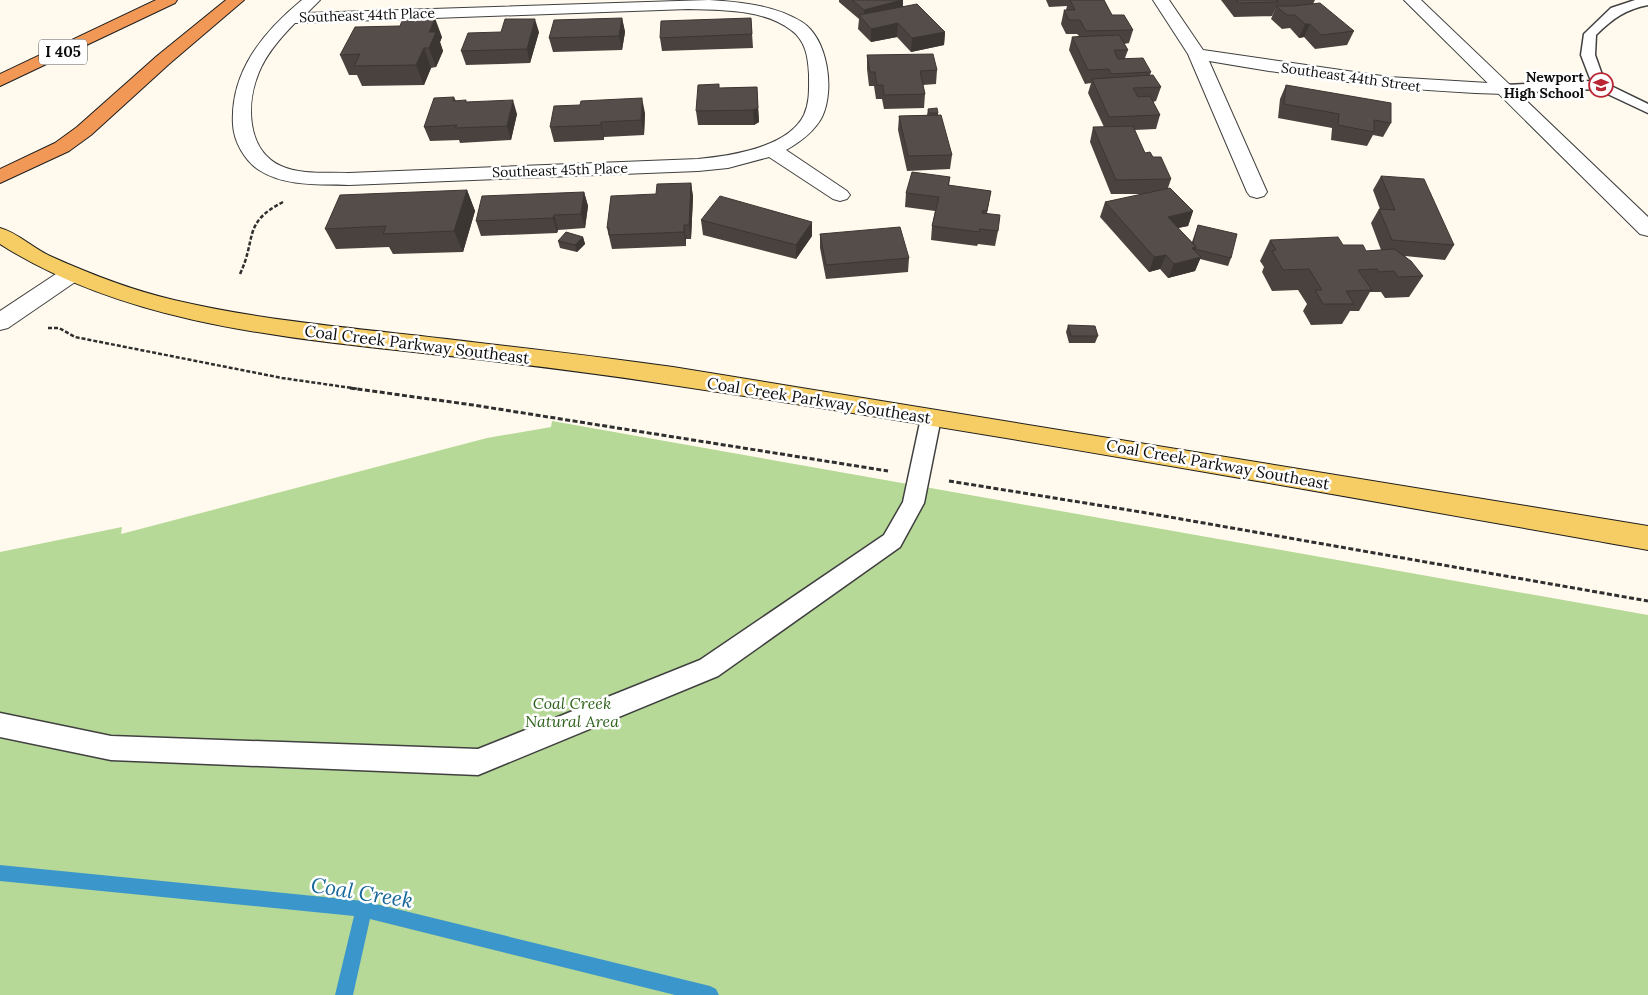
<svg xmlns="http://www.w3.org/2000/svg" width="1648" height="995" viewBox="0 0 1648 995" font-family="Lora,serif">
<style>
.forest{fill:#b7d997}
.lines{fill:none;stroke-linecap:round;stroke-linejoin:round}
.stream{fill:#3b97cb;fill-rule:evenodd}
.service-casing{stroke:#404040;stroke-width:3}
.minor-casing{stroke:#404040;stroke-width:2}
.tertiary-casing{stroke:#404040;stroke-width:2}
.primary-casing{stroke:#1e1e1e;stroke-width:2}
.motorway-casing{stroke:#1e1e1e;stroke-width:2}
.path-far1{stroke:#2f2f2f;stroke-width:2.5;stroke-dasharray:4 2;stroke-linecap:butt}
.path{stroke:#2f2f2f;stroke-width:3;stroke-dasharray:5 2.5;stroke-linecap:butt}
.service{fill:#fff;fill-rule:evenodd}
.minor{fill:#fff;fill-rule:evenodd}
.tertiary{fill:#fff;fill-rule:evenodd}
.primary{fill:#f6cd65;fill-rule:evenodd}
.motorway{fill:#f29857;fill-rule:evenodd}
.wall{fill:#49423f}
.shaded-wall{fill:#3c3633}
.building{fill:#554d49;stroke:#3c3633}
.labels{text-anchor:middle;stroke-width:5;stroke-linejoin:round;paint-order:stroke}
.far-street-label{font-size:14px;fill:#0d0d0d;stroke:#fff}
.far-poi-label{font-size:14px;font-weight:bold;fill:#0d0d0d;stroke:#fff;text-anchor:end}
.shield{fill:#fff;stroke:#565656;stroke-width:1}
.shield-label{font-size:15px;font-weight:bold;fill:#0d0d0d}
.street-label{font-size:16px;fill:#0d0d0d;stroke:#fff}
.park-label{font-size:16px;font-style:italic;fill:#2f631e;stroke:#fff}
.near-water-label{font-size:21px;font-style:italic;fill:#18689c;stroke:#fff}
</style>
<rect width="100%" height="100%" fill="#fffaed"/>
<path class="forest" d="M552 421 1648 615V995H0V552L122 527 121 534 487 438 551 427Z"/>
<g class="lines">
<path class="stream" d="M0 865 364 901 710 986 716 989 719 995H675L370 919 353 995H335L354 916 0 881Z"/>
<g class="service-casing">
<path id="service" d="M1635 0H1648V5C1626 9 1612 19 1596 35L1595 55 1605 83 1648 104V113L1597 89 1505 93 1498 89 1505 85 1591 81 1581 55 1584 34 1611 8Z
M931 411 938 413 941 418 924 503 900 547 718 676 478 775 111 760 0 737V713L111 736 478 749 700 660 884 535 903 502 921 418 924 413Z"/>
</g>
<g class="minor-casing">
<path id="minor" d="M302 0H320L307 13 709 0C740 2 775 5 802 22 828 39 835 90 822 117 814 132 800 142 786 150L847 191 850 195 847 199 840 201 833 199 769 157 728 168 698 171 349 185C320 184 285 187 259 170 245 161 234 142 233 125 230 72 263 32 302 0ZM688 9C721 10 764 9 791 30 806 41 808 57 809 74 809 88 810 102 804 115 788 148 729 156 698 159L349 173C327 172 301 175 281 166 246 150 246 103 259 72 267 53 281 37 295 23Z
M1153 0H1169L1203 50 1389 77 1505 84 1511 85 1514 89 1511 93 1505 94C1405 92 1307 78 1209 61L1267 192 1264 196 1257 198 1250 196 1247 192 1188 54Z"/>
</g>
<g class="tertiary-casing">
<path id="tertiary" d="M1404 0H1421L1648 217V236L1640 234Z
M70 268 78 270 81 275 78 280 8 328 0 330V311L62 270Z"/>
</g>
<g class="primary-casing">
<path id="primary" d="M0 228C18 233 33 248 50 256 90 274 131 290 174 300 255 319 339 327 421 336 505 346 589 355 673 367L1526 506 1648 526V550C1321 492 993 433 665 384 576 370 486 360 396 350 261 335 118 319 0 244Z"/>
</g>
<g class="motorway-casing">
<path id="motorway" d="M156 0H177L175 3 0 86V74Z
M226 0H244L169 64 91 135 69 151 0 183V169L55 143 77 127 157 56Z"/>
</g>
<path class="path-far1" d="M240 274C257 238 242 223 283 202
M48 328H59L75 337 282 378 359 389"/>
<path class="path" d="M350 388 473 405 888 471
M949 481 1141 512 1648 601"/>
<use href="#service" class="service"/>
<use href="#minor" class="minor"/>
<use href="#tertiary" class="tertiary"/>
<use href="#primary" class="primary"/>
<use href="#motorway" class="motorway"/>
</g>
<path class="wall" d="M839 0H903V6L945 32 944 45 911 52 897 37 871 42 858 29 859 19 839 2Z
M1046 0H1104L1112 15 1133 30 1129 43 1124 44 1128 50 1125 58 1151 72 1150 75 1161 87 1156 101 1153 102 1160 115 1156 129 1134 130 1145 153 1153 157 1171 179 1168 188 1193 211 1188 226 1178 228 1192 242 1198 225 1231 258 1228 266 1200 259 1195 271 1168 278 1160 269 1149 272 1100 217 1105 202 1144 194H1111L1090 142 1093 127H1104L1088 93 1091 83 1085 84 1069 50 1072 37 1079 36 1077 34H1066L1061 24 1064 10H1066L1067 6 1049 7Z
M1221 0H1315L1313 4 1354 31 1347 45 1315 49 1304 37 1299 38 1290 28 1282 29 1271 19 1276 7 1272 16 1234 17Z
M622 18 625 32 622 50 553 52 549 38Z
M751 18 753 48 662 51 660 38Z
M539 32 530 63 466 65 461 51Z
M442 37 440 42 443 51 436 67 431 68 424 85 362 86 357 75H349L340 55Z
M867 55 937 70 936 84 923 85 925 94 924 108 884 109 882 99H876L874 86H869L867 69Z
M1286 85 1391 123 1383 137 1373 135 1367 146 1331 140 1332 128 1278 118 1280 99Z
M757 87 759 122 754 125H698L696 111 720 88Z
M454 97 456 101 467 102 517 114 511 140 460 143 459 140 430 141 424 127Z
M928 109 938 113V115L952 155 950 169 907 171 898 130 899 116 927 115Z
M645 113 644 135 604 137V140L554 142 550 127Z
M1381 176 1454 245 1445 260 1405 256 1423 276 1409 297 1385 298 1381 292H1370L1359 311H1350L1342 324 1311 325 1303 311 1307 304 1298 290 1272 291 1262 272 1264 267 1260 261 1270 240 1343 245 1366 251 1381 250 1371 223 1379 209H1380L1373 190Z
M950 177 949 186 991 191 987 213 998 231 995 246 978 244 977 246 931 240 932 226 935 211 905 207 906 193Z
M691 183 693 197 691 239H686V246L612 249 607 228 656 194Z
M467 190 475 211 463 252 393 254 389 247 336 249 325 229Z
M584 192 588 206 585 228 558 230 557 233 481 236 476 221Z
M701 220 812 222V236L796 259 703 235Z
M820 234 909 258 908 272 826 279 820 248Z
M583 237 585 244 577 252 560 248 558 241Z
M1068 325 1098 336 1095 343H1069L1066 332Z"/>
<path class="shaded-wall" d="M902 0H903L902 13 864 21V10Z
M435 18 442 37 440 42 443 51 436 67 429 48V32Z
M622 18 625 32 622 50 619 36Z
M535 19 539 32 530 63 527 49Z
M898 23 897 37 871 42V29Z
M1305 24H1310L1304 37 1299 38Z
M945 32 944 45 911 52 912 38Z
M424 48 431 68 424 85 416 65Z
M642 98 645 113 644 135 641 120Z
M513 100 517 114 511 140 507 126Z
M758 108 759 122 754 125 753 110Z
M601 122 604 137V140L601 125Z
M691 183 693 197 691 239 689 225Z
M467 190 475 211 463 252 454 231Z
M584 192 588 206 585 228 581 214Z
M1193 211 1188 226 1163 231 1168 217Z
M554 215 558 230 557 233 553 218Z
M812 222V236L796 259V245Z
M684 225 686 239V246L684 232Z
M583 237 585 244 577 252 575 245Z
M1196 247 1191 259 1201 257 1195 271 1168 278 1174 264 1192 248Z
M1166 255 1160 269 1149 272 1154 257Z"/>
<path class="building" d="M852 0H902L864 10Z
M1070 0H1104L1112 15H1124L1133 30 1086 31 1080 20H1069L1064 10H1075Z
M1236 0H1276L1278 2 1239 3Z
M1320 3 1354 31 1321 35 1310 24H1305L1295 15H1287L1276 6H1293Z
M917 4 945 32 912 38 898 23 871 29 859 15Z
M403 18H435L429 32H436L429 48H424L416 65 354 66 360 54 340 55 355 27 400 26Z
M622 18 619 36 549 38 554 20Z
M751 18 752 34 660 38 661 21Z
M505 19H535L527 49 461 51 468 33 501 32Z
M1119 35 1128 50H1114L1118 59 1143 58 1151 72 1111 74 1109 69 1088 70 1072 37Z
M933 54 937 70 920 71 925 94 884 95 883 85H877L875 72H870L867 55Z
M1153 75 1161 87 1133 88 1138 97 1150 96 1160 115 1109 117 1092 79Z
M719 84V88L757 87 758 108 753 110 696 111 698 85Z
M1286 85 1391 103V123L1374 120V132L1338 125 1339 114 1284 104Z
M454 97 453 101 466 100V102L513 100 507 126 455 128 457 125 424 127 434 98Z
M642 98 641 120 601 122V125L550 127 554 106 580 105 581 101Z
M937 108 938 113H929L928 109Z
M941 115 952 155 908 156 899 116Z
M1133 126 1145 153 1150 152 1153 157H1161L1171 179 1116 180 1093 127Z
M912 172 950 177 948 185 991 191 987 211 983 210 982 213 1000 215 998 231 980 229 979 232 932 226 939 197 906 193Z
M1381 176 1424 179 1454 245 1392 240 1379 209 1395 210Z
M691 183 689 225H684V232L609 235V228H607L611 196 656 194 657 184Z
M1170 188 1193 211 1168 217 1196 247 1192 248 1201 257 1174 264 1166 255 1154 257 1105 202Z
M467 190 454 231 383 234 386 226 325 229 340 195Z
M584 192 581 214 554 215 553 218 476 221 482 196Z
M720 196 812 222 796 245 701 220Z
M1198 225 1237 234 1231 258 1195 249 1196 247 1193 243Z
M900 227 909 258 826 265 820 234Z
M566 232 583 237 575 245 558 241Z
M1338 237 1343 245H1363L1366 251 1394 249 1411 261 1423 276 1398 277 1394 271 1379 272 1377 269 1358 270 1372 290 1346 291 1354 304H1323L1315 290H1322L1309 269 1283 270 1272 251 1276 250 1270 240Z
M1068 325 1095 326 1098 336H1071Z"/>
<defs>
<g id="school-ring" transform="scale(1.25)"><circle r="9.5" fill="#fff" stroke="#ba2734" stroke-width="1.5"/><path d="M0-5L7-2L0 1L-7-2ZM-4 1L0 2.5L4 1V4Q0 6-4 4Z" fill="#ba2734"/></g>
</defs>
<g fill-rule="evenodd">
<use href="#school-ring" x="1601" y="85"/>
</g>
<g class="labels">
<g class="far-street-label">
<text transform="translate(367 15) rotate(-2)" y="5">Southeast 44th Place</text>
<text transform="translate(1351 77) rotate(8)" y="5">Southeast 44th Street</text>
<text transform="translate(560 170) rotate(-2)" y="5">Southeast 45th Place</text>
</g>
<g class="far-poi-label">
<text x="1584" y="82">Newport<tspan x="1584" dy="16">High School</tspan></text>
</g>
<rect class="shield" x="39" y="39.5" width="48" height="25" rx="4"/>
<g class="shield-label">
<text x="63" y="57">I 405</text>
</g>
<g class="street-label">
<text transform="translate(417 344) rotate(7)" y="6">Coal Creek Parkway Southeast</text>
<text transform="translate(819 400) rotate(9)" y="6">Coal Creek Parkway Southeast</text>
<text transform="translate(1218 464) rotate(10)" y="6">Coal Creek Parkway Southeast</text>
</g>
<g class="park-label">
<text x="572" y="709">Coal Creek<tspan x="572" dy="18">Natural Area</tspan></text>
</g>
<g class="near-water-label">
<text transform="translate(362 893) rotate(9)" y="7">Coal Creek</text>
</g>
</g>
</svg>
